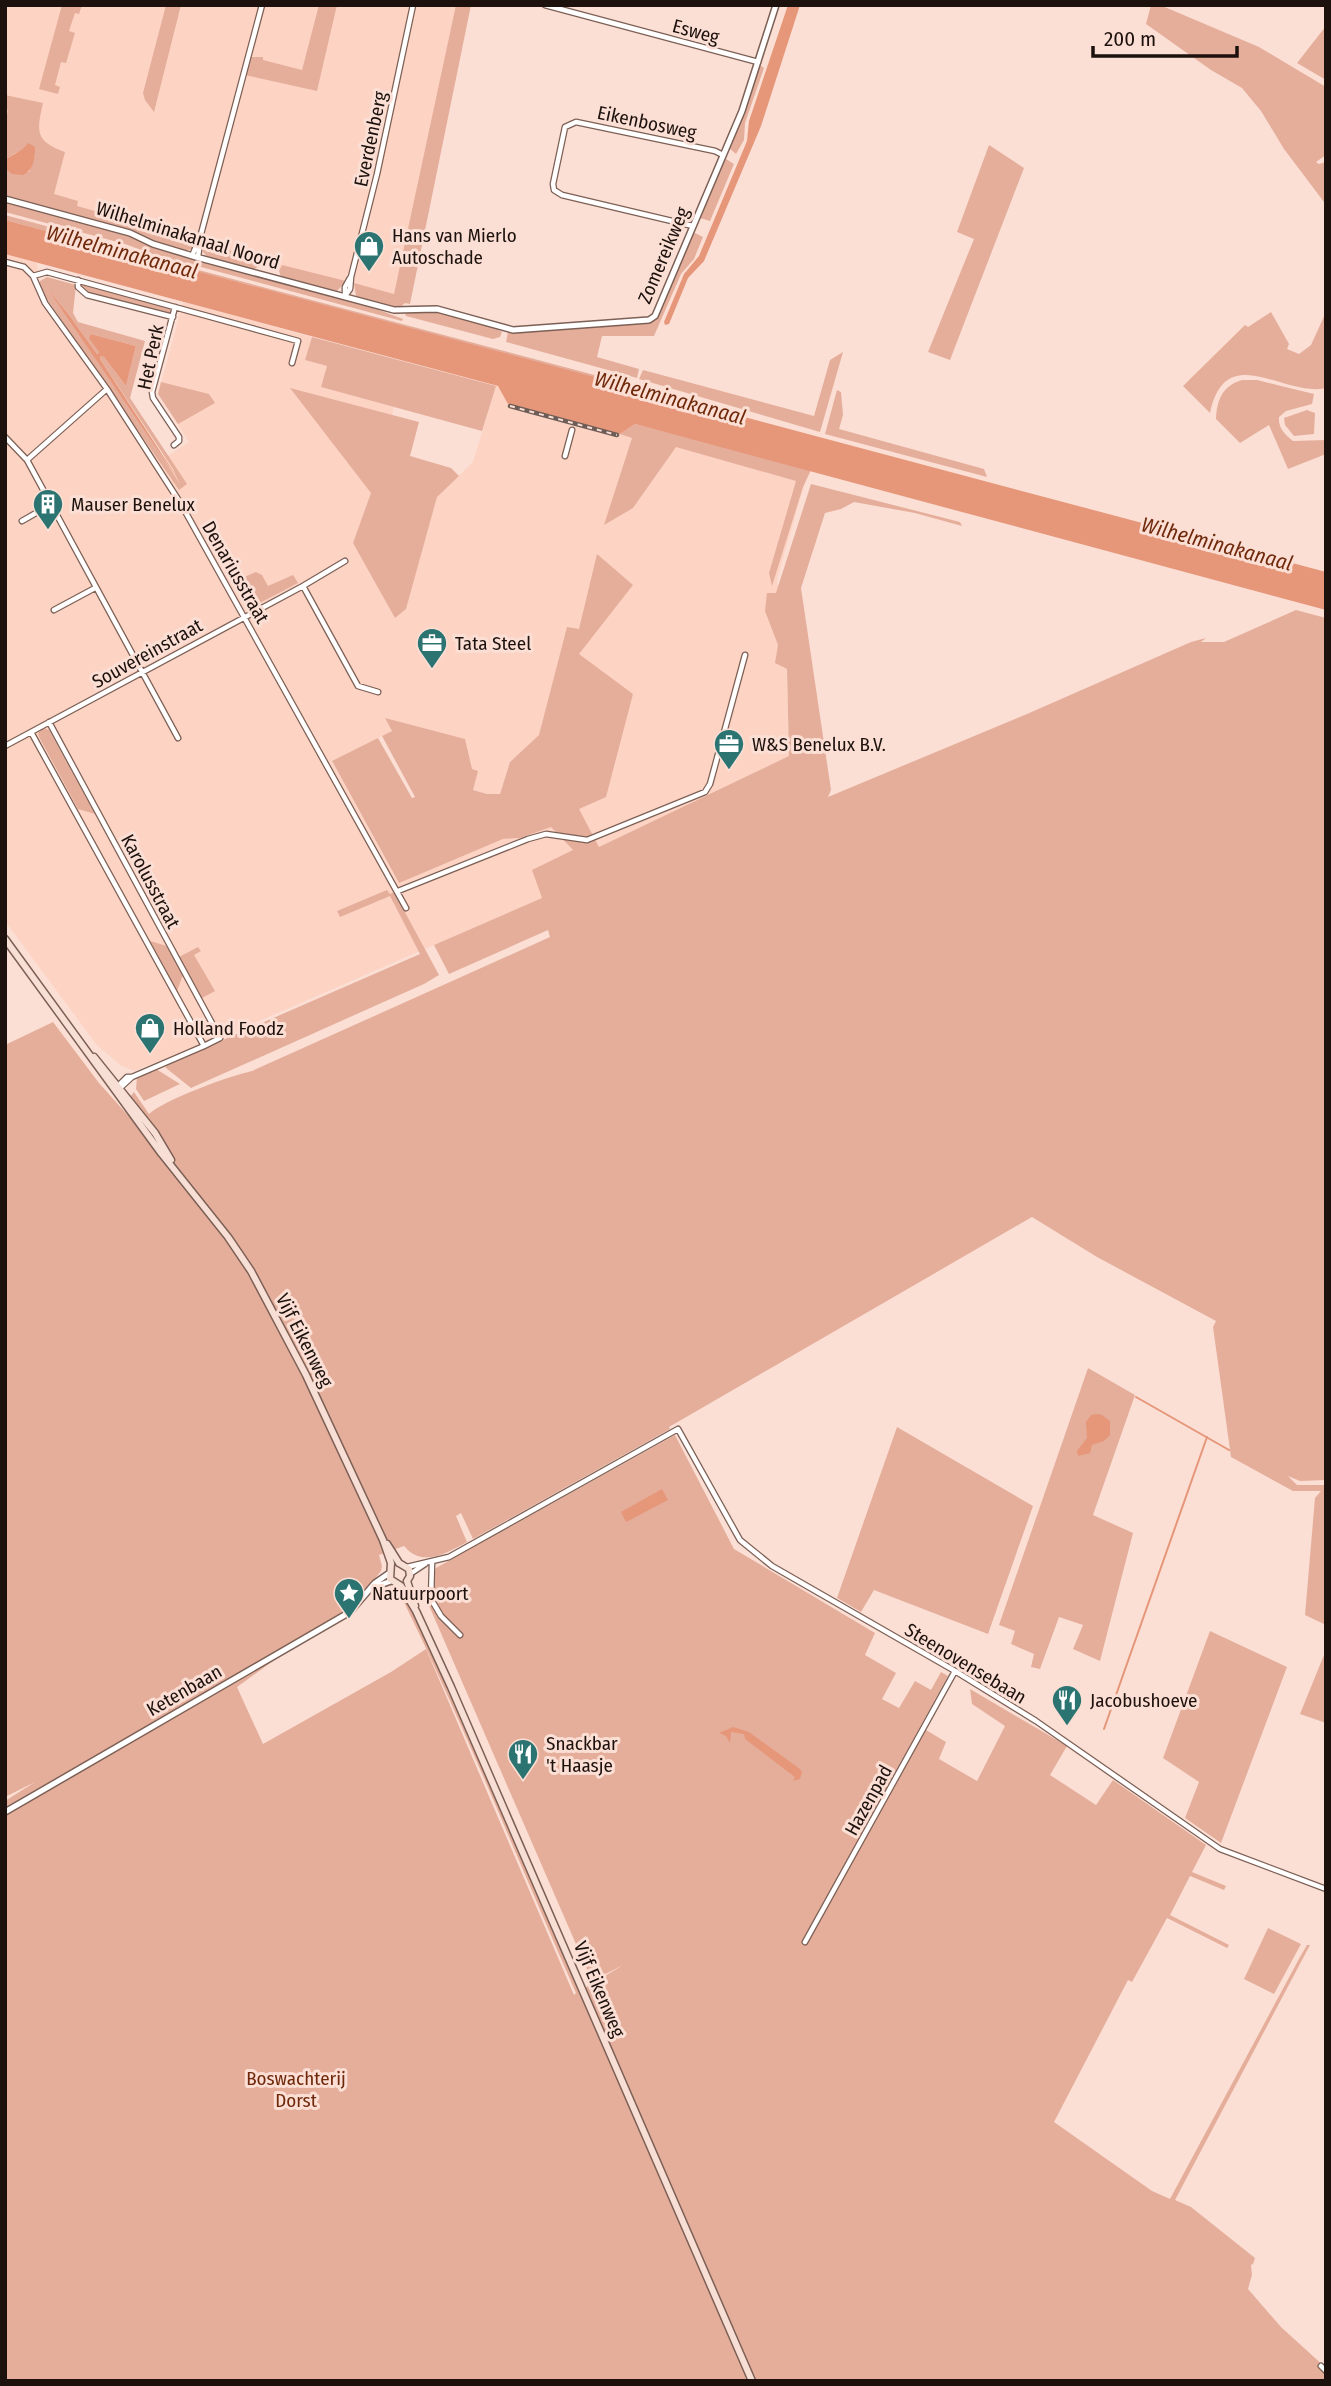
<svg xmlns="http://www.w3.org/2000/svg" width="1331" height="2386" viewBox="0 0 1331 2386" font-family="'Fira Sans Condensed',sans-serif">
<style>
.built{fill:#fdd3c4}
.green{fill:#e5ae9b;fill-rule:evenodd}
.water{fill:#e69679}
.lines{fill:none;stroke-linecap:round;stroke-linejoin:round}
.stream{stroke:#e69679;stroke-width:2}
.minor-casing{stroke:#7d6055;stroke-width:7}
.tertiary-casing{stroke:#7d6055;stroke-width:8}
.secondary-casing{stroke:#7d6055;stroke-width:9}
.minor{stroke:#fff;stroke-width:4.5}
.tertiary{stroke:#fff;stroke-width:5}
.secondary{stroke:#f7dfd6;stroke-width:6}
.rail-casing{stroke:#6e5c56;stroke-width:4.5}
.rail{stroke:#fbdfd5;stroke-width:2;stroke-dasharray:5;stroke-linecap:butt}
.labels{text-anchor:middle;stroke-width:6;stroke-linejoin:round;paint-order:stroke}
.street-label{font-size:19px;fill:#1d110d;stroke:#fbdfd5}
.poi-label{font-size:19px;fill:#1d110d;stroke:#fbdfd5;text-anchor:start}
.park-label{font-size:19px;fill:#6f280a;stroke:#fbdfd5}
.water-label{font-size:21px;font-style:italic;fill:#70290b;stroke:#fbdfd5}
</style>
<rect width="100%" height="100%" fill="#fbdfd5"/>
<path class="built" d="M5 5H460L399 298 5 207Z
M5 254 37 263 40 289 160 461 189 442 158 394 183 302 312 337 306 360 327 366 322 387 394 407 371 494 353 543 406 608 437 497 473 462 496 386 500 388 508 404 620 434 808 472 777 579 786 649 789 756 599 847 539 735 510 762 500 794H487L473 790 472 769 386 718 392 731 332 762 398 882 503 839 520 838 551 826 573 850 542 898 218 1039 134 1071 120 1065 96 1044 5 921Z"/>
<path class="green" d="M62 5H82L79 14 75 13 69 31 75 33 66 63 61 62 55 85 60 87 58 94 39 89Z
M166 5H181L154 112 145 100 143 93Z
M319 5H337L317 91 245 75 250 57H263V60L302 70Z
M456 5H471L410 304 405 303 398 309 356 296 354 283 394 294Z
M1151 5H1160L1259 47 1326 87V155L1316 162 1319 164 1326 162V199L1324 202 1284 149 1261 111 1242 88 1211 70 1146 24Z
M1326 26V80L1297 63Z
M760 65 764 68 745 123 744 140 736 154 729 148Z
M5 95 43 103C37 131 34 141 65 152L54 194 78 201 77 206 184 236 186 232 192 234 195 241 192 249 185 251 156 242 132 230 5 196V165L6 169 29 172 35 155 26 146 24 150 13 154 5 161V123L8 110 5 109Z
M989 145 1024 168 950 360 928 352 974 239 957 232Z
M726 159 734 164 710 221 700 218 724 161Z
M5 202 127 235 163 251 355 301 403 319 402 321 149 253 125 244 5 212Z
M5 215 128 248 161 260 636 386 635 389 5 220Z
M695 233 703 237 694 259 681 274 654 336H602L597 357 639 369 637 378 506 342 508 332 645 324 656 318 693 234Z
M202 243 263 259 262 265 254 269 207 256 203 252Z
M282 265 346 281 337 291 281 277 279 271Z
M47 277 76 285 73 313 78 322 145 341 130 398 187 484 179 490 40 289V281ZM46 287 69 315 97 354 99 352 91 334 136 346 126 386 104 357 101 356 100 359 173 469 180 484 144 428Z
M79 284 171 309 169 315 86 292 79 287Z
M433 311 493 327 502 332 500 337 493 339 406 316 405 313Z
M1271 312 1289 344 1287 349 1299 354 1311 345 1326 312V388C1284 398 1226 339 1210 413L1183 386 1245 325 1248 327Z
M312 337 496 386 482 431 321 387 327 366 305 360Z
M843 352 820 432 639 379 643 370 814 416 830 360Z
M1242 380H1257L1314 394 1312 404 1286 411 1279 417C1278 428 1285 435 1293 441L1326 440V454L1288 469 1269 425 1240 443 1216 419C1217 400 1222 386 1242 380Z
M161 382 209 394 215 403 178 424 158 394Z
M290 388 419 422 410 456 451 468 459 476 437 497 406 609 395 618 353 543 371 493Z
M837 390 841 392 843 415 839 429 984 469 987 477 825 434Z
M1307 410 1315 413 1314 434 1294 436 1285 425 1284 418Z
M635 424 811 470 803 487 772 586 769 573 796 481 676 447 633 508 604 525 632 438 620 434Z
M811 484 960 522 962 526 915 513 854 502 841 509 825 513 801 588 831 790 828 797 1027 714 1191 642 1206 638 1201 642H1224L1296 610 1326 618V1480L1300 1481 1288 1476 1297 1485H1326V1625L1305 1615 1315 1498 1321 1491H1293L1231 1457 1213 1327 1216 1321 1097 1257 1032 1217 669 1427 670 1429 473 1539 461 1513 456 1516 467 1542C447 1553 422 1568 404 1546L379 1555 382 1566 381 1571 352 1608 302 1640 237 1687 263 1744 391 1672 426 1649 574 1995 576 1993C518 1861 465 1727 402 1598L405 1596 409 1603 439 1665 580 1991 623 1965 592 1981 427 1601 436 1568 675 1435 734 1549 875 1633 865 1655 896 1673 882 1699 899 1708 915 1681 931 1690 941 1672 948 1676 806 1935 808 1937 926 1730 946 1742 939 1759 977 1781 1005 1726 972 1704 970 1689 1067 1746 1050 1775 1096 1805 1113 1780 1206 1845 1192 1872 1226 1886 1224 1890 1190 1876 1170 1915 1229 1945 1227 1948 1167 1918 1132 1982 1128 1980 1054 2122 1152 2191 1170 2199 1300 1957 1307 1945H1310L1175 2200 1191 2207 1255 2258 1253 2264 1251 2265 1252 2275 1248 2289 1281 2327 1326 2368V2381H5V1801L35 1782 5 1797V1045L53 1022 99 1083 133 1121 144 1116 129 1098 134 1092 149 1114C164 1100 229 1076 252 1071L550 937 548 930 449 974 434 945 542 898 532 870 573 850 551 827 520 838 503 839 399 883 332 761 378 738 412 798 415 797 382 736 392 731 385 718 465 739 472 769 478 771 473 790 487 794H500L510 762 539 735 567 627 579 629 597 554 633 585 579 654 633 694 606 797 579 809 599 847 789 756 787 669 775 663 778 645 765 611 767 593H776Z
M256 572 262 575 268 586 293 575 298 583 250 608 235 581Z
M43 728 49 730 95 814 78 809 39 737 38 733Z
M387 890 390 894 394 892 439 975 424 984 191 1088 166 1068 165 1065 170 1063 420 954 390 896 340 917 337 911Z
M150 941 167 946 183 975 177 991Z
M198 947 201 951 194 955 215 991 202 998 179 957Z
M156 1069 180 1084 144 1101 136 1089 137 1077Z
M1088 1368 1135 1395 1093 1515 1133 1533 1100 1661 1073 1649 1083 1625 1059 1617 1040 1669 1031 1667 1034 1654 1011 1644 1015 1631 999 1625Z
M897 1427 1033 1506 988 1634 874 1590 861 1612 837 1598Z
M1210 1631 1287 1667 1221 1843 1185 1818 1199 1782 1163 1758Z
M1326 1650V1723L1300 1714Z
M1268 1928 1301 1944 1274 1994 1244 1979Z"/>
<path class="water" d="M788 5H800L761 126 704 261 688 278 669 324 665 325 664 322 684 274 699 256 747 141 749 121Z
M28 143 35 147C35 158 34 170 23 175L12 174 6 169 5 161C15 151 19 155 28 143Z
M5 220 1326 572V610L635 424 620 434 508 404 498 386 5 254Z
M46 287 69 315 97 354 99 352 89 338 91 334 136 346 126 386 104 357 101 356 100 359 182 485Z
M1097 1414 1102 1415 1110 1421V1435L1104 1441 1092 1445 1090 1453 1078 1456 1077 1451 1087 1438 1086 1422 1091 1415Z
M662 1489 668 1500 626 1522 621 1512Z
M733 1727 749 1732 800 1769 802 1772 800 1779 793 1781 795 1777 745 1739 744 1734 731 1732 730 1743 726 1736 719 1733Z"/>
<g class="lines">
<path class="stream" d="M1136 1397 1229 1450
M1104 1729 1207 1437"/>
<g class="minor-casing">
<path id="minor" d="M545 5 758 62
M693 226 562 195 554 190 553 184 565 127 576 122 715 151 723 155
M201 234 262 5
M192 256 201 234 198 257
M5 262 24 267 33 276 45 303 107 389 181 504 406 908
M33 276 47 272 298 341 292 363
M78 280V287L87 295 173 317
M345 296 350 289 351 277 377 174 413 5
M345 296V287L350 278
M5 437 27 460 178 738
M174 445 179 441V437L153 398 152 392 175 307
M565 456 572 430
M27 460 107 389
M22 521 50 505
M303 586 345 561
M54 610 95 588
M49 722 220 1038 204 1046
M31 732 204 1046 132 1077H127L116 1088
M5 746 303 586 358 686 378 692
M398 891 528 839 546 834 587 840 705 792 710 784 745 655
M120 1088 132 1077
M432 1562 431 1599 441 1616 460 1635
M407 1567 449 1557 678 1429 740 1540 772 1566 955 1671 1036 1721 1220 1849 1326 1889
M410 1574 425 1564
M805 1942 955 1671
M1321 2366 1326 2371"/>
</g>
<g class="tertiary-casing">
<path id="tertiary" d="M5 199 130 233 153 244 196 257 394 310 437 309 513 330 649 320 655 316 742 111 776 5
M372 1588 391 1581
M5 1812 350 1612 375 1583 388 1574"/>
</g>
<g class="secondary-casing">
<path id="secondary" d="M5 939 161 1153 228 1237 251 1271 306 1375 383 1540 391 1563 390 1579 401 1586 416 1611 451 1687 752 2381
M94 1057 155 1133 171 1160
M387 1544 399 1563
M399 1563 409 1569 410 1576 407 1581
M407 1581 415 1606"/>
</g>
<use href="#minor" class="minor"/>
<use href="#tertiary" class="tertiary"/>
<use href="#secondary" class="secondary"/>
<g class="rail-casing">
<path id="rail" d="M510 406 617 435"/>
</g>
<use href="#rail" class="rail"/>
</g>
<defs>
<g id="shop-pin" transform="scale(1.575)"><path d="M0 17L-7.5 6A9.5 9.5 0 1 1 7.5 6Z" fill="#2b7471" stroke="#fbdfd5"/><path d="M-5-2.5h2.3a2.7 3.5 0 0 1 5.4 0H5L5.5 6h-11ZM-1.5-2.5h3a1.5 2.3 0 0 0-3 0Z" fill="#fff"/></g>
<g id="building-pin" transform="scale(1.575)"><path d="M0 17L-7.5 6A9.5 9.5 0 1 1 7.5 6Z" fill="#2b7471" stroke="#fbdfd5"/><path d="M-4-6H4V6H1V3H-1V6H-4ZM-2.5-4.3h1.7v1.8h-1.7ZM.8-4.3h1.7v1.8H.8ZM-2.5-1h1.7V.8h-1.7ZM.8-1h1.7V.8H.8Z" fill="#fff"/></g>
<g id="office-pin" transform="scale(1.575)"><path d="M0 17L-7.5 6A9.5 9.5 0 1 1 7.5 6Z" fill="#2b7471" stroke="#fbdfd5"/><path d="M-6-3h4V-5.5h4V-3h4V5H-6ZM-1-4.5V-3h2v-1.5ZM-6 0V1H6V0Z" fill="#fff"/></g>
<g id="sight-pin" transform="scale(1.575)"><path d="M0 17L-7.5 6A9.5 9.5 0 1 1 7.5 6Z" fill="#2b7471" stroke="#fbdfd5"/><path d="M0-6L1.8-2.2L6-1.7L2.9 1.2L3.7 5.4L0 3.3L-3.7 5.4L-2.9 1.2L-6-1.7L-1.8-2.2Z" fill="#fff"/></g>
<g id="restaurant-pin" transform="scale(1.575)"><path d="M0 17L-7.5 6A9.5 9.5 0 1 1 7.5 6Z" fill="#2b7471" stroke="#fbdfd5"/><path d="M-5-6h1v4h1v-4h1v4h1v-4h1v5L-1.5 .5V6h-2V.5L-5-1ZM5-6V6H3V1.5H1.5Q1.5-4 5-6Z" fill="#fff"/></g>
</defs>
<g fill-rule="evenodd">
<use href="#shop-pin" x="369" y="246"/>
<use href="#building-pin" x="48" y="504"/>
<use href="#office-pin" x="432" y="643"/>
<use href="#office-pin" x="729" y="744"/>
<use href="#shop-pin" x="150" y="1028"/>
<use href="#sight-pin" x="349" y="1593"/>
<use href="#restaurant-pin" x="1067" y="1700"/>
<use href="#restaurant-pin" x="523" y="1754"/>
</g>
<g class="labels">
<g class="street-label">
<text transform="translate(696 31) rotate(15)" y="7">Esweg</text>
<text transform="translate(647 122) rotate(12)" y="7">Eikenbosweg</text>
<text transform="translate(370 139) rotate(-78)" y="7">Everdenberg</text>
<text transform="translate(188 235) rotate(17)" y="7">Wilhelminakanaal Noord</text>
<text transform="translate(663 255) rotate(-67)" y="7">Zomereikweg</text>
<text transform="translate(150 357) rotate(-78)" y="7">Het Perk</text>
<text transform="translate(236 572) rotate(60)" y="7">Denariusstraat</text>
<text transform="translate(147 653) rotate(-29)" y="7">Souvereinstraat</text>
<text transform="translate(151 881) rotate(62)" y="7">Karolusstraat</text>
<text transform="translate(305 1340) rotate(63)" y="7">Vijf Eikenweg</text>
<text transform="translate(966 1663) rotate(31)" y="7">Steenovensebaan</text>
<text transform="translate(184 1690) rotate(-30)" y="7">Ketenbaan</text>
<text transform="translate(868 1800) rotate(-61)" y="7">Hazenpad</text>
<text transform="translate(600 1989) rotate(67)" y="7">Vijf Eikenweg</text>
</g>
<g class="poi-label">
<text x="392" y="242">Hans van Mierlo<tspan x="392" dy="22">Autoschade</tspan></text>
<text x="71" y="511">Mauser Benelux</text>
<text x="455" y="650">Tata Steel</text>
<text x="752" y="751">W&amp;S Benelux B.V.</text>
<text x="173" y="1035">Holland Foodz</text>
<text x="372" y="1600">Natuurpoort</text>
<text x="1090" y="1707">Jacobushoeve</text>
<text x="546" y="1750">Snackbar<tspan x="546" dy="22">'t Haasje</tspan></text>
</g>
<g class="park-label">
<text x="296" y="2085">Boswachterij<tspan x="296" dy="22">Dorst</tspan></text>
</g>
<g class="water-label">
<text transform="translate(122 252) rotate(15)" y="7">Wilhelminakanaal</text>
<text transform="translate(670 398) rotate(15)" y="7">Wilhelminakanaal</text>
<text transform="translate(1217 544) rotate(15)" y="7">Wilhelminakanaal</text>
</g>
</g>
<rect width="1331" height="2386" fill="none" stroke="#1d110d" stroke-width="14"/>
<path d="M1093 46v10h144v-10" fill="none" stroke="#1d110d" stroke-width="3.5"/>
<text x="1104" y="46" font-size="21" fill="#1d110d" stroke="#fbdfd5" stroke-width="5" paint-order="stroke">200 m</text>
</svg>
